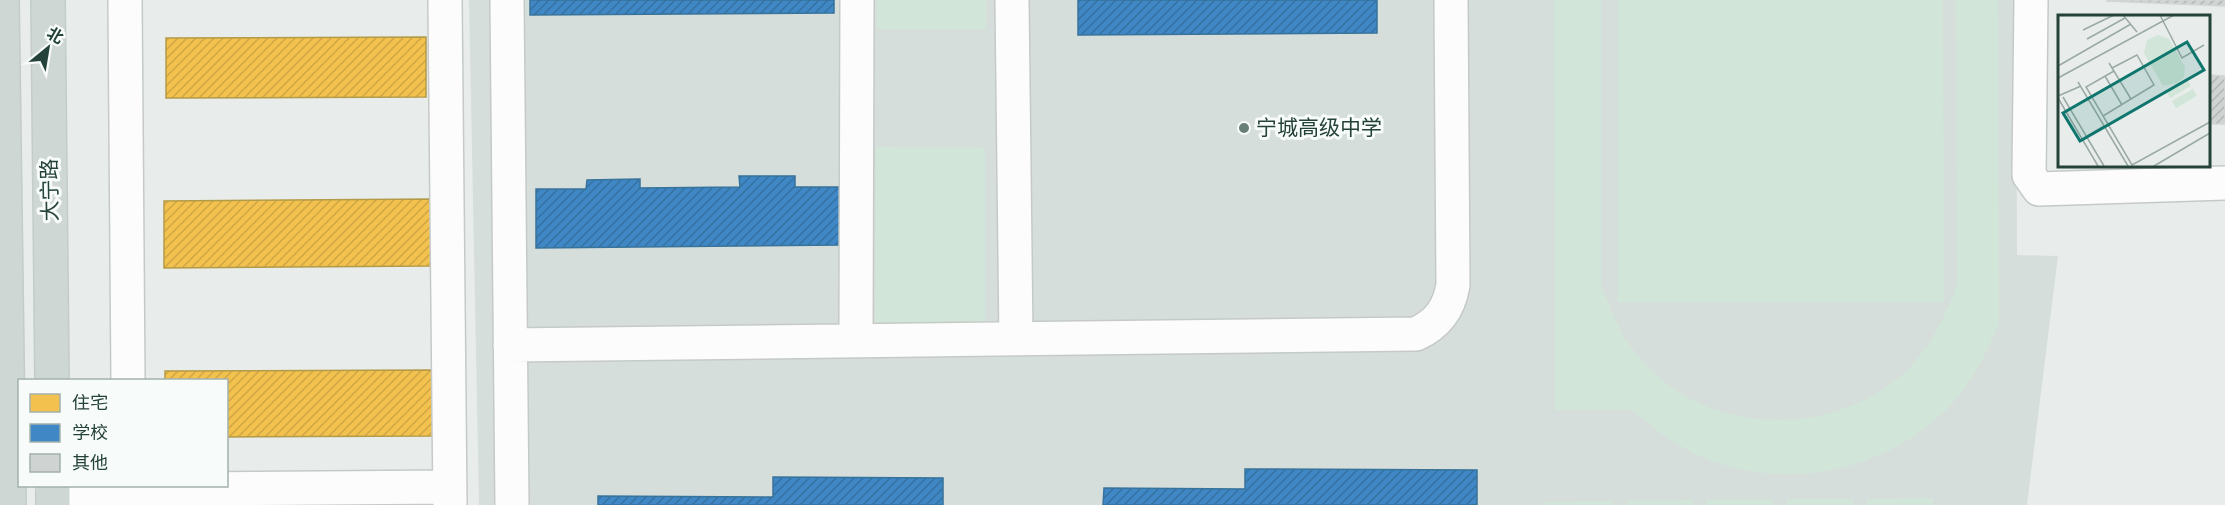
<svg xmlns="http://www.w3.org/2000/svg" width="2225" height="505" viewBox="0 0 2225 505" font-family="'Fira Sans Condensed','Noto Sans SC',sans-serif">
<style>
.built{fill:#d6dedb}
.grass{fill:#d1e6d8}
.homes{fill:url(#homes-hatch);stroke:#b49b48;stroke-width:1.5}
.schools{fill:url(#schools-hatch);stroke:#37739b;stroke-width:1.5}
.building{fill:url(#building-hatch);stroke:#d1d6d4;stroke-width:1.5}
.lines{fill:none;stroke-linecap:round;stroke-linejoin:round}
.minor-casing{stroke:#c5cac8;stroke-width:36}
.major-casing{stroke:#c3ccc9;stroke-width:36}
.minor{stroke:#fcfcfc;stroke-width:33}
.major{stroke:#cfd7d5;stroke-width:33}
.poi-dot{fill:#697e78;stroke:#f7fbf9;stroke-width:2}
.labels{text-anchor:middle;stroke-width:6;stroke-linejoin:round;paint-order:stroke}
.poi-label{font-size:21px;fill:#24423a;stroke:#f7fbf9;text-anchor:start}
.street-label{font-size:21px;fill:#24423a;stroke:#f7fbf9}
.inset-road{fill:none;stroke:#9aa9a4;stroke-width:1.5}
.view{fill:#0f766e;fill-opacity:0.15;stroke:#0f766e;stroke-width:3}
.inset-edge{fill:none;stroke:#24423a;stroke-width:3}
</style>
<defs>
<pattern id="homes-hatch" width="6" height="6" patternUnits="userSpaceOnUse" patternTransform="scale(1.5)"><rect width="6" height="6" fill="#f2c14e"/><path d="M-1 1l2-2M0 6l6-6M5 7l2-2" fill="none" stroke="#cfa745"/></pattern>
<pattern id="schools-hatch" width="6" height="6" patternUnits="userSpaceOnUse" patternTransform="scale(1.5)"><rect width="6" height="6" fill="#3f88c5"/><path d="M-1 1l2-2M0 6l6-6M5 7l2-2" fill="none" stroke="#3571a1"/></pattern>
<pattern id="building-hatch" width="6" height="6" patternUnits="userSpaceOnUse" patternTransform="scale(1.5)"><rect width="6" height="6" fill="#cfd4d2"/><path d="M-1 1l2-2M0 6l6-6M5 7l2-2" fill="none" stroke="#b2b7b5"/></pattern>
</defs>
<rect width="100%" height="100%" fill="#e8edeb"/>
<path class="built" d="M469 0H2016L2017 255 2058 256 2027 505H479Z"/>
<path class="grass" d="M877 0H986V29H877Z
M1554 0H1601V285C1608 302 1614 319 1623 335 1680 430 1811 446 1896 380 1926 356 1944 321 1957 285L1956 0H1998L1999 322C1991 342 1983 361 1971 379 1916 462 1805 495 1712 461 1682 450 1657 431 1632 410H1555Z
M1618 0H1943L1944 302H1618Z
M876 147 985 148V326H875Z
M1933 498V505H1866V499Z
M1786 499H1853V505H1786Z
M1693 500V505H1627V501Z
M1706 500H1773V505H1706Z
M1613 501V505H1546V502Z"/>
<path class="homes" d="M426 37V97L166 98V38Z
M431 199V266L164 268V201Z
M432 370 433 436 226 437V380H165V371Z"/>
<path class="schools" d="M530 0H834V13L530 15Z
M1078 0H1377V33L1078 35Z
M739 176H795V187H840V245L536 248V189H586L587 180 640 179V188L740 187Z
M1245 469 1477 470V505H1103L1104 488 1245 489Z
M773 477 943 478V505H598V496L773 497Z"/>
<path class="building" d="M2107 0H2225V6L2107 1Z
M2208 75 2225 76V124H2208Z"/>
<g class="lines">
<g class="minor-casing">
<path id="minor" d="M125 0 128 380
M445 0 450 505
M507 0 512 505
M1012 0 1016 339
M2031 0 2029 175 2039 189 2225 183
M856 341 857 0
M510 345 1416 334C1438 324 1449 309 1453 285L1451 0
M53 490 450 487"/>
</g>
<g class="major-casing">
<path id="major" d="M2 0 9 505
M48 0 52 380
M53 486V505"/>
</g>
<use href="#minor" class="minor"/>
<use href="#major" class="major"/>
</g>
<circle class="poi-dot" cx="1244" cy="128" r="6"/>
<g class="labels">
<g class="poi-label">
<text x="1256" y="135">宁城高级中学</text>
</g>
<g class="street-label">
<text transform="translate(50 190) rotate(-91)" y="7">大宁路</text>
</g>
</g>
<g transform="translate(2058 15)">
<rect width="152" height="152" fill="#e8edeb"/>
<path d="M100 20 111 24 127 52 126 62 119 68 105 71 86 38 89 25ZM129 64 133 71 112 83 108 76ZM135 74 139 81 118 93 114 86Z" fill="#d1e6d8"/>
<path class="inset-road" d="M65 0 79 17M102 0 124 43 146 30M25 15 56 0M29 24 67 3M51 48 73 84M0 51 73 9M56 56 28 72 74 150 152 107M47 61 64 90M0 63 116 0M20 67 70 151M0 81 23 71M5 82 46 151M0 83 40 151M45 101 96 70 79 40 54 53M26 123 46 111M96 151 152 118"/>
<path class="view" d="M129 27 146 55 22 126 5 98Z"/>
<rect width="152" height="152" class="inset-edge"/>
</g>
<rect x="18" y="379" width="210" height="108" fill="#f7fbf9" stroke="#a3b1ad" stroke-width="1.5"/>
<rect x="30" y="394" width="30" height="18" fill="#f2c14e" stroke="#a3b1ad" stroke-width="1.5"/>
<text x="72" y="409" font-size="18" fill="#24423a">住宅</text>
<rect x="30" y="424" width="30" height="18" fill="#3f88c5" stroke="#a3b1ad" stroke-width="1.5"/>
<text x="72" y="439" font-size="18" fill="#24423a">学校</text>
<rect x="30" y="454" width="30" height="18" fill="#cfd4d2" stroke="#a3b1ad" stroke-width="1.5"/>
<text x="72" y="469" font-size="18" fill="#24423a">其他</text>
<g transform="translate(48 48) rotate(30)" stroke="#f7fbf9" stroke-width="4.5" paint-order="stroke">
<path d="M0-4.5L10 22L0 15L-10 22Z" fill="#24423a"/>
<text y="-9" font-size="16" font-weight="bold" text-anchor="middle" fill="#24423a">北</text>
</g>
</svg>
